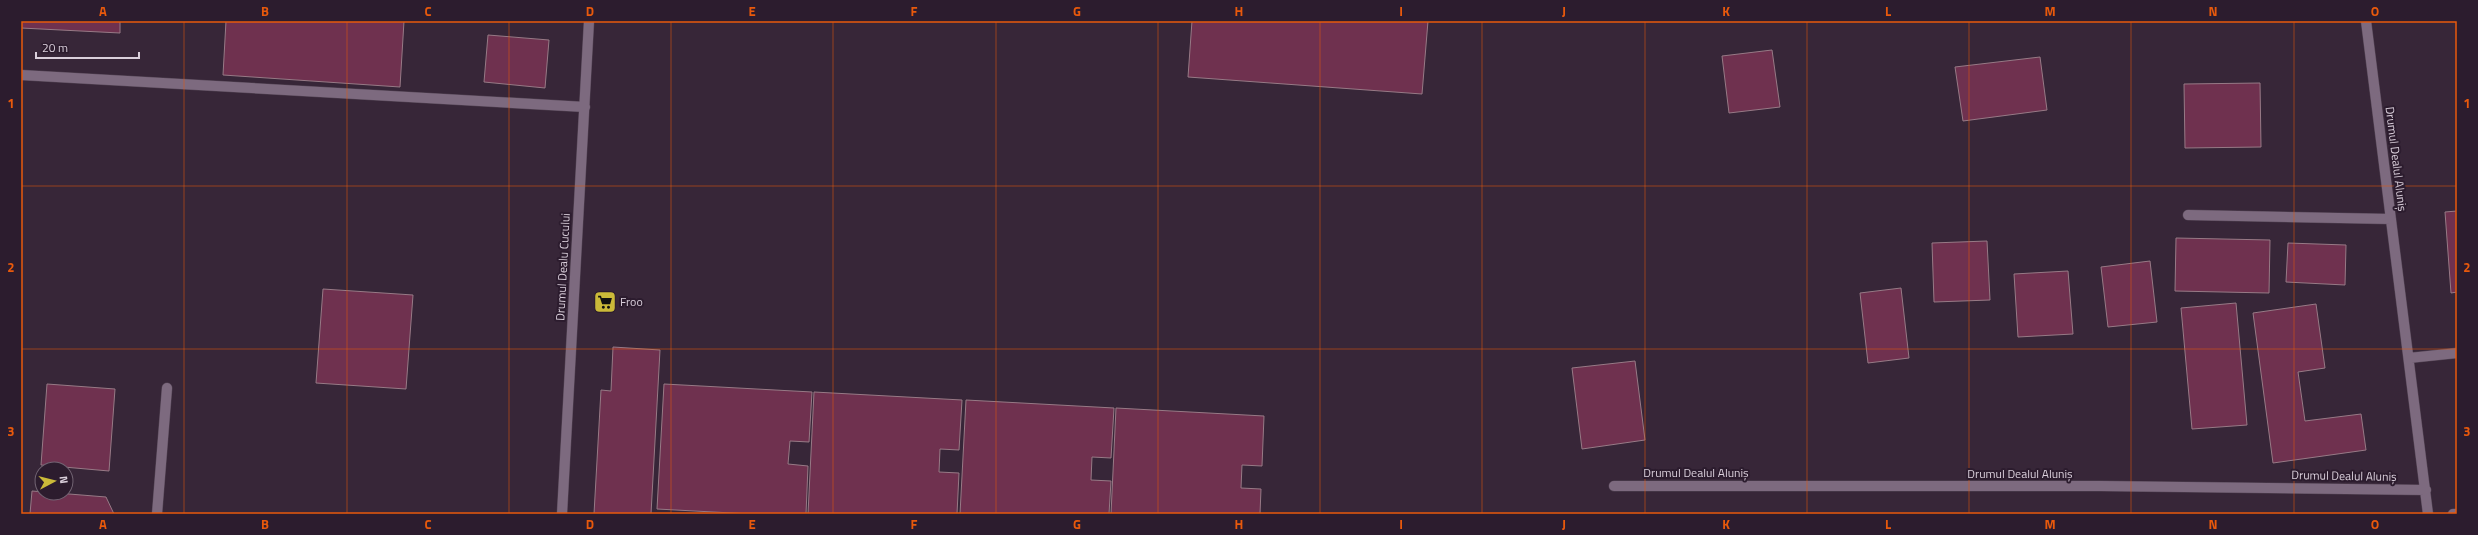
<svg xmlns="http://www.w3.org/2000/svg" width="2478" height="535" viewBox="0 0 2478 535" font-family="'Titillium Web',sans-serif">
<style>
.building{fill:#6f314f;stroke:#977a86}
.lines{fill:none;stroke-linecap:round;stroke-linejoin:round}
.minor-casing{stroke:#534454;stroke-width:11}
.minor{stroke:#7d6a7f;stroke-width:10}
.grid{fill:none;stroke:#e8590c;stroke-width:1;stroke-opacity:0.55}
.labels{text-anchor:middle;stroke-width:4;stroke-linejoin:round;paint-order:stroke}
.street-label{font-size:12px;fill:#dacfdb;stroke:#2c1c2e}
.poi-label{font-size:12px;fill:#dacfdb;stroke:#2c1c2e;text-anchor:start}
.neatline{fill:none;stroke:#e8590c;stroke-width:1.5}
.grid-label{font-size:13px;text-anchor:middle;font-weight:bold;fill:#e8590c}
</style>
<rect width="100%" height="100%" fill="#372638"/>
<path class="building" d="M21 21H120V33L21 28Z
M226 21H404L400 87 223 75Z
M1192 21H1428L1422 94 1188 77Z
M488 35 549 40 545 88 484 82Z
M1772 50 1780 107 1729 113 1722 56Z
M2040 57 2047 110 1963 121 1955 67Z
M2260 83 2261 147 2185 148 2184 84Z
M2457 211V292L2451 293 2445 212Z
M2176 238 2270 240 2269 293 2175 291Z
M1987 241 1990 300 1934 302 1932 243Z
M2288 243 2346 245 2345 285 2286 282Z
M2150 261 2157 322 2108 327 2101 267Z
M2068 271 2073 334 2018 337 2014 274Z
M1901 288 1909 358 1868 363 1860 293Z
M323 289 413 295 406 389 316 383Z
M2236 303 2247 425 2192 429 2181 308Z
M2316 304 2325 368 2298 372 2305 421 2361 414 2366 450 2273 463 2253 313Z
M613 347 660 350 651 514H594L601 390 611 391Z
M1635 361 1645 440 1582 449 1572 368Z
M47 384 115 389 109 471 41 465Z
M664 384 812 392 809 442 790 441 788 464 808 466 806 514H751L657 509Z
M814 392 962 400 959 450 940 449 939 472 959 473 957 514H808Z
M966 400 1114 408 1111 458 1092 457 1091 480 1111 481 1109 514H960Z
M1116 408 1264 416 1262 466 1242 465 1241 488 1261 489 1260 514H1111Z
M32 491 106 497 114 514H30Z"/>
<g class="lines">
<g class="minor-casing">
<path id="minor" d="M2366 21 2428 514
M21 75 585 107
M2188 215 2391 219
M2409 358 2457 353
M1614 486H2100L2426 490
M157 514 167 388
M562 514 589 21
M2453 514H2457"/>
</g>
<use href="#minor" class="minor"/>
</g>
<path class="grid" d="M184 21V514M347 21V514M509 21V514M671 21V514M833 21V514M996 21V514M1158 21V514M1320 21V514M1482 21V514M1645 21V514M1807 21V514M1969 21V514M2131 21V514M2294 21V514M21 186H2457M21 349H2457"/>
<defs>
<g id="supermarket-square" transform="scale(1.15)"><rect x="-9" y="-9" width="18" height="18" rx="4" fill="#cbba39" stroke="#2c1c2e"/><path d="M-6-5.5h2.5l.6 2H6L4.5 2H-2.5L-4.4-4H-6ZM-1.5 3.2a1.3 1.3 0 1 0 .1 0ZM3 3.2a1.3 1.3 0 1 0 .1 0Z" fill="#111"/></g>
</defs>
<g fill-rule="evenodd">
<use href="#supermarket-square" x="605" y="302"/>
</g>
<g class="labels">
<g class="street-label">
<text transform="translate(2396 159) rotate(83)" y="4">Drumul Dealul Aluniș</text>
<text transform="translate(563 267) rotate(-87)" y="4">Drumul Dealu Cucului</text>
<text x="1696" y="477">Drumul Dealul Aluniș</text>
<text x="2020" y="478">Drumul Dealul Aluniș</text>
<text transform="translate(2344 476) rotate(1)" y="4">Drumul Dealul Aluniș</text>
</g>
<g class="poi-label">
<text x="620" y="306">Froo</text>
</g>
</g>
<rect width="2478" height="535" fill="none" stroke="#2c1c2e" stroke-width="44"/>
<g transform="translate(54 481) rotate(83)"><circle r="19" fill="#2c1c2e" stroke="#726473"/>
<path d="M0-3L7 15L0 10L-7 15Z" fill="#cbba39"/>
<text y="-6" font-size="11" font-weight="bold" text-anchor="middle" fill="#dacfdb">N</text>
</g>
<path d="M36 52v6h103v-6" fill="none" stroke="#dacfdb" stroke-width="2"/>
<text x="42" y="52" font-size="12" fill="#dacfdb" stroke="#2c1c2e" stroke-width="3" paint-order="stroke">20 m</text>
<rect x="22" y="22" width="2434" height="491" class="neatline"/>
<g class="grid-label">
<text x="103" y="16">A</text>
<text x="265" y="16">B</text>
<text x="428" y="16">C</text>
<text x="590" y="16">D</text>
<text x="752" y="16">E</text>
<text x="914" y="16">F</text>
<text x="1077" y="16">G</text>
<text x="1239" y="16">H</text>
<text x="1401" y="16">I</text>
<text x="1564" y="16">J</text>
<text x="1726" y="16">K</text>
<text x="1888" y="16">L</text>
<text x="2050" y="16">M</text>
<text x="2213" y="16">N</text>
<text x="2375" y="16">O</text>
<text x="11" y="108">1</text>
<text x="2467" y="108">1</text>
<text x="11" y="272">2</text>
<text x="2467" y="272">2</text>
<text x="11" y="436">3</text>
<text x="2467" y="436">3</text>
<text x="103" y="529">A</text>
<text x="265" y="529">B</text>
<text x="428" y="529">C</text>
<text x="590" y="529">D</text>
<text x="752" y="529">E</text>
<text x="914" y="529">F</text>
<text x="1077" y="529">G</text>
<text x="1239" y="529">H</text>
<text x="1401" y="529">I</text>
<text x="1564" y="529">J</text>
<text x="1726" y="529">K</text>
<text x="1888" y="529">L</text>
<text x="2050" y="529">M</text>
<text x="2213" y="529">N</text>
<text x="2375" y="529">O</text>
</g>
</svg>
